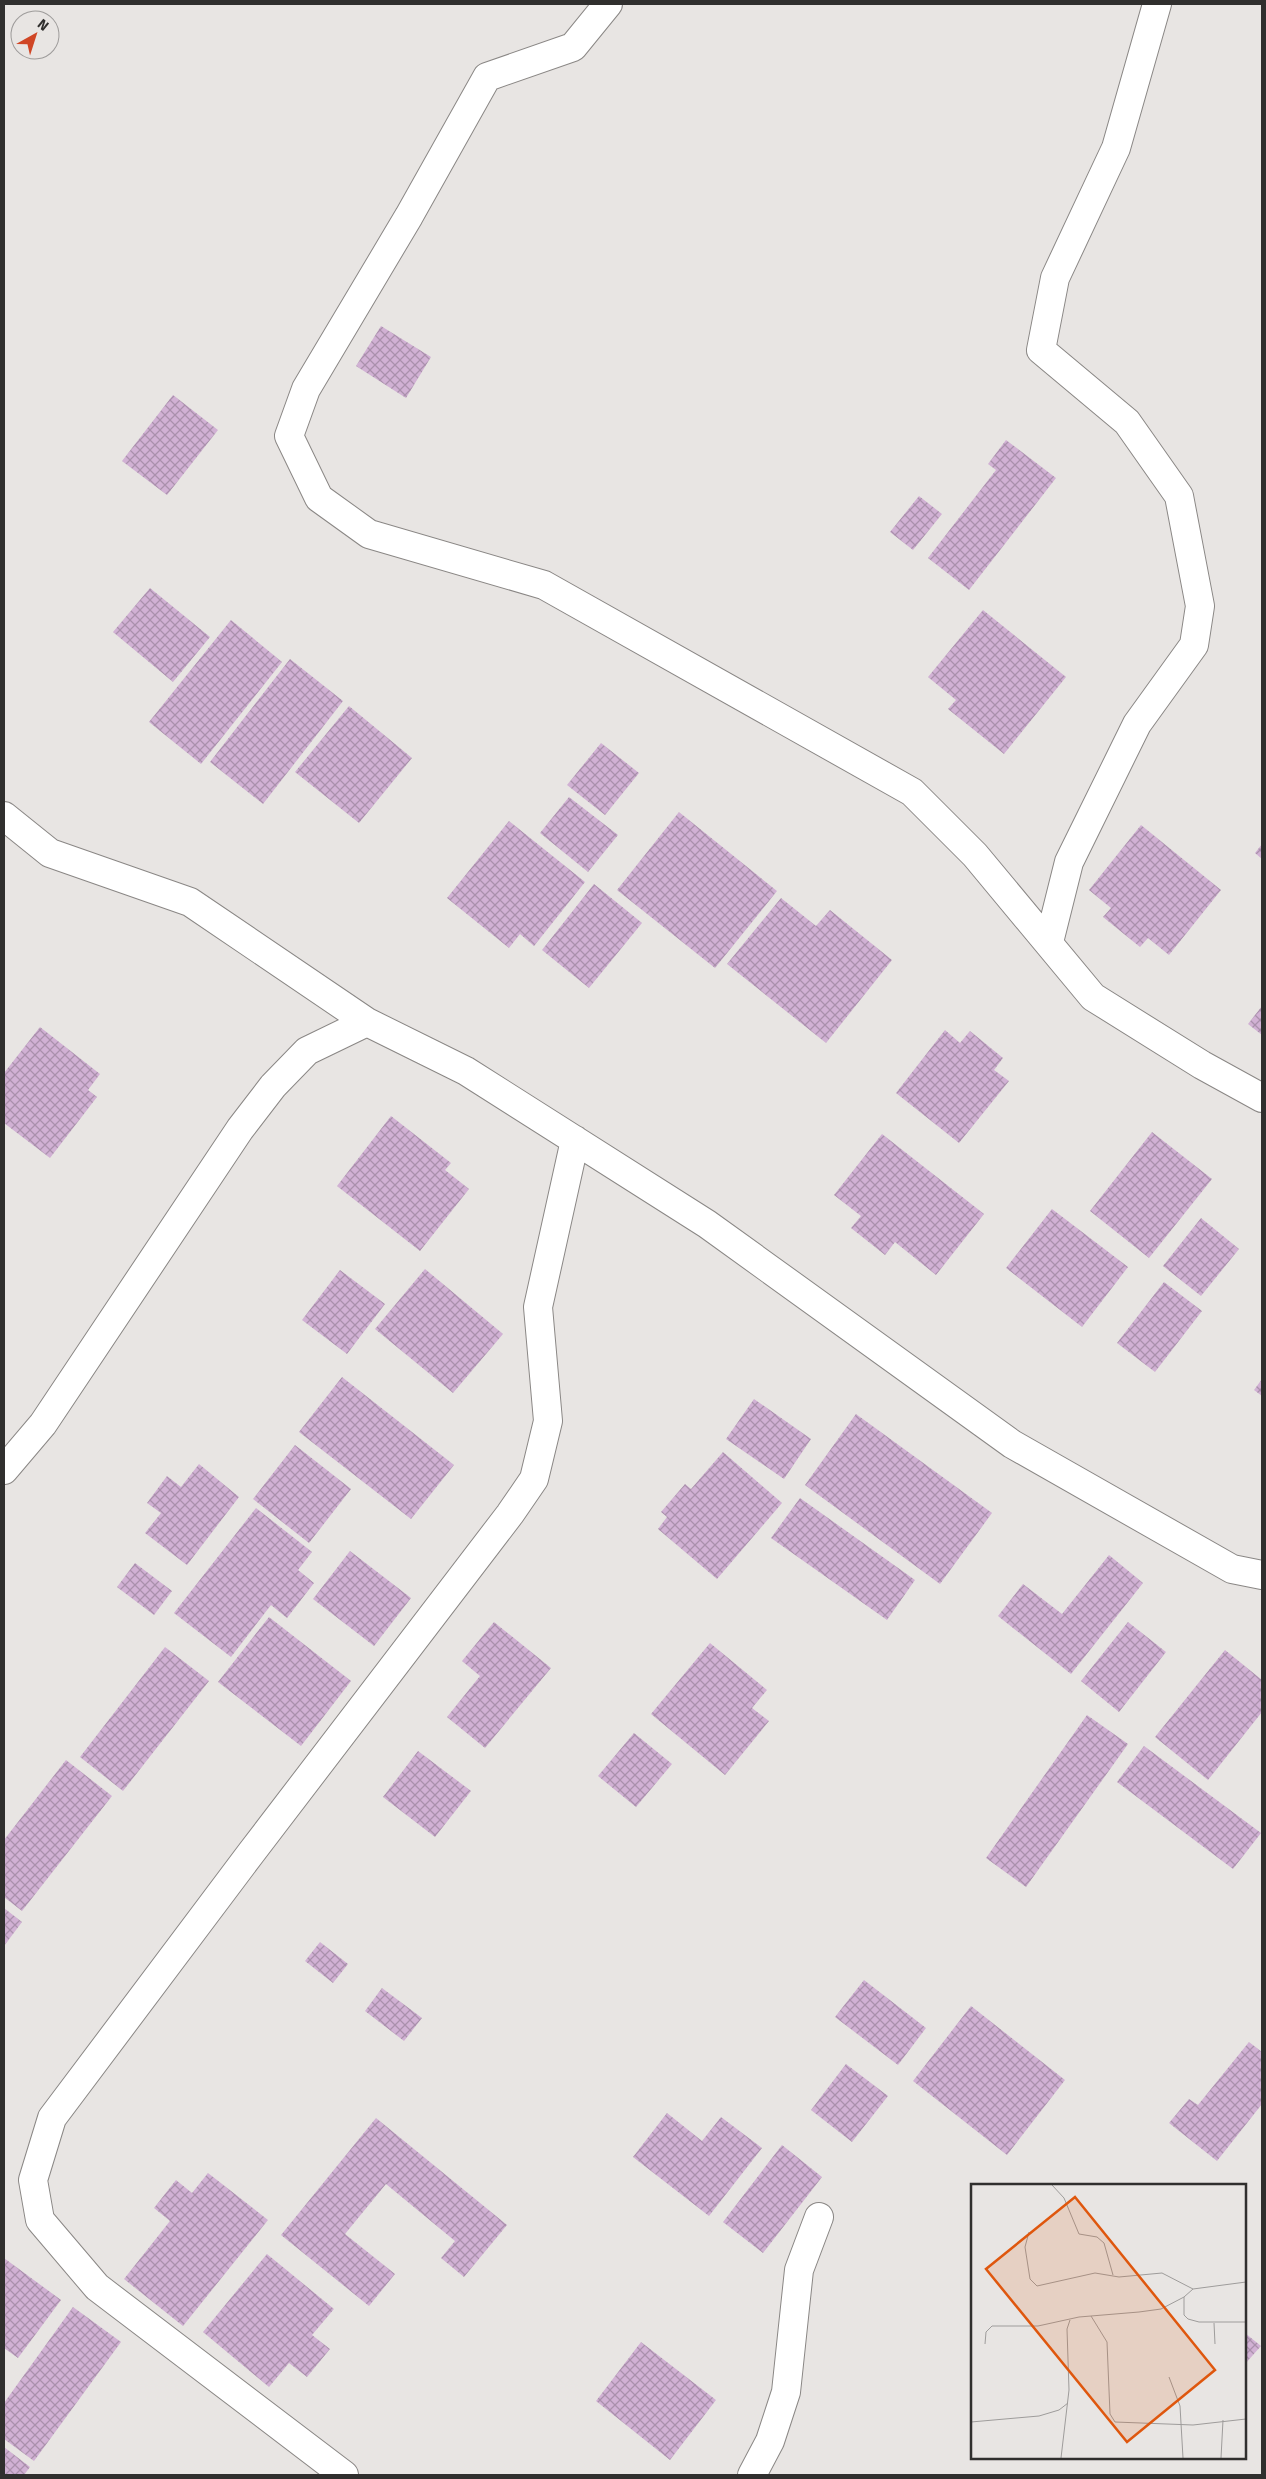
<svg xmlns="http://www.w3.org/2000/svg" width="1266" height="2479" viewBox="0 0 1266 2479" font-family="'Fira Sans',sans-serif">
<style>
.building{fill:url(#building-cross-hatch)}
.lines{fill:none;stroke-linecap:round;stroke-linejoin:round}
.minor-casing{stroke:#8a8785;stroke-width:30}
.minor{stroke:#fff;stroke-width:28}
.inset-road{fill:none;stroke:#9e9c9b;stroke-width:1}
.view{fill:#df570e;fill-opacity:0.15;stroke:#df570e;stroke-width:2.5}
.inset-edge{fill:none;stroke:#302f2e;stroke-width:2.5}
</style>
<defs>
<pattern id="building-cross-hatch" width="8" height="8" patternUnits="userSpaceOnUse" patternTransform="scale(1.25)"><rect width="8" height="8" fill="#d1b1d4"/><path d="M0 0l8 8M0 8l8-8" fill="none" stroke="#aa90ac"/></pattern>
</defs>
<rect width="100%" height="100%" fill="#e8e5e3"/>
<path class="building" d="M381 326 431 357 406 398 356 366Z
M173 395 218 430 167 495 122 461Z
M1006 440 1056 478 969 590 928 558 996 470 988 464Z
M919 496 942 514 913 550 890 532Z
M150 588 210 637 173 682 113 632Z
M983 610 1066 677 1004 754 948 709 956 700 928 677Z
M231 620 282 662 201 764 149 722Z
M290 659 343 701 263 804 210 762Z
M349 706 412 758 359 823 295 772Z
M601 743 639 773 605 815 567 785Z
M569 797 618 835 588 872 540 833Z
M679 812 777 891 715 968 617 890Z
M509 821 585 882 534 946 520 934 509 948 447 898Z
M1141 825 1221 890 1169 955 1148 938 1140 947 1103 917 1111 908 1089 890Z
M1262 844V859L1255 853Z
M594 884 642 923 589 988 542 950Z
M781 898 816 926 830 910 892 960 826 1043 727 964Z
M1262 1006V1035L1248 1024Z
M40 1027 100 1074 88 1090 97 1097 50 1158 4 1123V1073Z
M945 1030 960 1043 970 1031 1003 1058 994 1070 1009 1081 959 1143 896 1093Z
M391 1116 451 1163 445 1170 469 1189 420 1251 337 1186Z
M1152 1132 1212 1179 1149 1258 1090 1211Z
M882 1134 984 1214 936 1275 895 1242 885 1255 851 1228 861 1216 834 1195Z
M1052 1209 1128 1267 1082 1327 1006 1268Z
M1201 1218 1239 1249 1201 1296 1163 1266Z
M425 1269 503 1334 453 1393 375 1329Z
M340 1270 385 1304 347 1354 302 1320Z
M1164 1282 1202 1311 1155 1372 1117 1343Z
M342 1377 454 1465 411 1519 299 1432Z
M1262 1379V1396L1254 1390Z
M754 1399 811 1439 784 1479 726 1439Z
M856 1414 992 1513 940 1584 805 1485Z
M295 1445 351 1489 309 1543 253 1499Z
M723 1452 782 1503 717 1579 658 1529 667 1517 661 1512 685 1484 691 1489Z
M199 1464 239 1497 187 1565 145 1533 161 1513 147 1503 167 1476 181 1487Z
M800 1498 915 1580 887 1620 771 1538Z
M256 1508 312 1552 298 1570 314 1583 287 1618 271 1605 231 1657 174 1613Z
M350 1551 411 1598 374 1646 313 1599Z
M1109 1555 1143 1583 1071 1674 998 1616 1023 1584 1062 1614Z
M135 1563 172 1591 154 1615 117 1587Z
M269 1617 351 1681 301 1746 218 1682Z
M494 1622 551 1668 485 1748 447 1717 480 1676 462 1661Z
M1128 1622 1166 1652 1119 1712 1081 1681Z
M710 1643 767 1690 752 1708 769 1721 725 1775 651 1714Z
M165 1647 209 1681 123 1791 80 1757Z
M1225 1650 1262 1680V1712L1208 1780 1155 1737Z
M1087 1715 1128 1744 1026 1887 986 1858Z
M634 1733 672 1764 636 1807 598 1776Z
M1144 1746 1261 1833 1233 1869 1117 1782Z
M418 1751 471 1791 435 1837 383 1797Z
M66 1760 112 1796 22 1911 4 1897V1840Z
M4 1908 22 1922 4 1946Z
M320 1942 348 1964 333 1983 305 1961Z
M864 1980 926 2028 898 2065 835 2017Z
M382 1988 422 2018 404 2041 365 2011Z
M971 2006 1065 2080 1007 2155 913 2081Z
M1249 2042 1262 2052V2104L1217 2161 1169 2123 1189 2099 1198 2105Z
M846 2064 888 2096 852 2142 811 2110Z
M667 2113 702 2141 721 2117 762 2148 709 2216 633 2157Z
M376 2118 507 2225 464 2277 441 2258 455 2241 386 2184 345 2234 395 2274 369 2306 281 2235Z
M782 2145 822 2177 763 2253 723 2222Z
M208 2173 268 2220 183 2326 124 2279 170 2221 154 2208 176 2180 192 2193Z
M267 2254 334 2309 312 2335 330 2349 307 2377 289 2363 269 2387 203 2332Z
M4 2258 61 2300 18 2358 4 2348Z
M73 2307 121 2342 34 2461 4 2439V2403Z
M1245 2333 1261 2346 1245 2364Z
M641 2342 716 2400 670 2460 596 2401Z
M4 2447 30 2467 24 2475H4Z"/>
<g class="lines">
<g class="minor-casing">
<path id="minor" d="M608 4 573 47 487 77 409 216 306 389 289 436 319 498 369 534 544 585 912 792 975 855 1093 997 1202 1065 1262 1098
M4 816 50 853 190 902 367 1022 466 1071 707 1224 1012 1444 1232 1569 1262 1575
M1049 942 1069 862 1137 724 1194 645 1200 606 1179 496 1127 422 1041 350 1055 278 1116 148 1157 4
M4 1470 43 1424 240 1129 273 1086 307 1051 367 1022
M344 2475 97 2287 40 2220 33 2180 52 2118 251 1853 510 1514 534 1479 548 1421 538 1307 575 1140
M752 2475 770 2441 786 2392 799 2270 819 2217"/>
</g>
<use href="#minor" class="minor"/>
</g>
<g transform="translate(971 2184)">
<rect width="275" height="275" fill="#e8e5e3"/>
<path class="inset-road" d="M81 1 93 14 108 50 126 53 133 59 142 91M58 48 54 63 59 95 66 102 124 89 148 93 191 89 222 105 275 98M222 105 213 113V131L217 135 228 138H275M120 132 136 158 139 230 144 238 222 241 275 235M243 139 244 160M14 160 15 148 21 142H67L108 133 168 128 190 125 213 113M198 193 209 222 212 274M0 238 68 232 88 226 97 219M90 274 98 206 96 145 99 136M250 274 252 236"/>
<path class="view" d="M104 13 244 186 156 258 15 85Z"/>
<rect width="275" height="275" class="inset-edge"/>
</g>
<rect width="1266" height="2479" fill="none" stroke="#302f2e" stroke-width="10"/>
<g transform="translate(35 35) rotate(39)"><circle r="24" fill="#e8e5e3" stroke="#9e9c9b"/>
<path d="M0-4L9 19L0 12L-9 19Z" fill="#d04625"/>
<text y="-8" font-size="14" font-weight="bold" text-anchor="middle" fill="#302f2e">N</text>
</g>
</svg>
